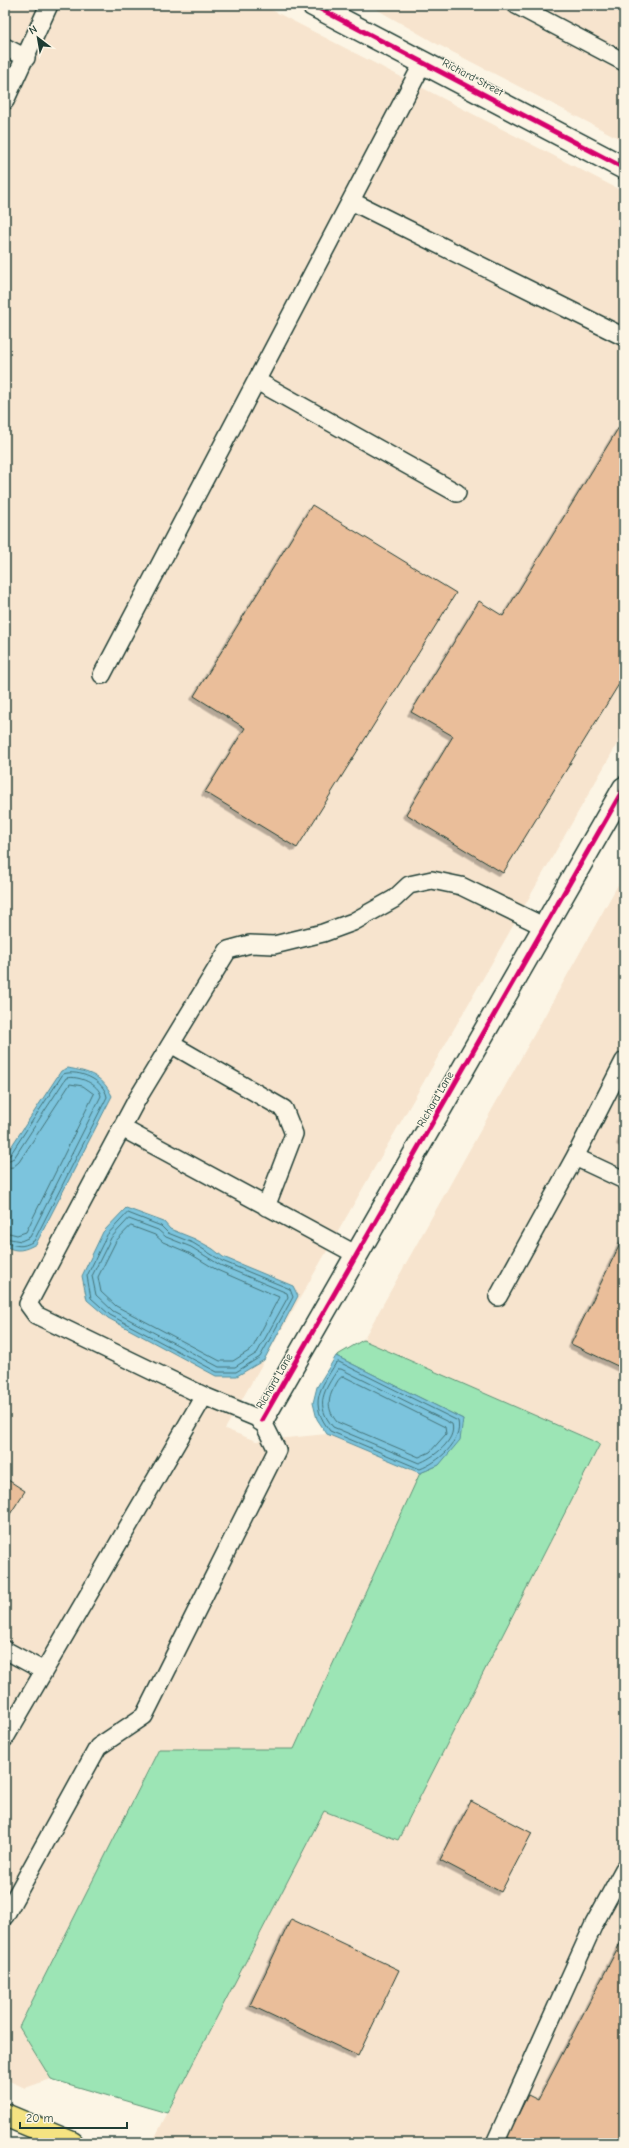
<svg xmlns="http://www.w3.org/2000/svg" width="629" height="2148" viewBox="0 0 629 2148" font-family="'Comic Neue',sans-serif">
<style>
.built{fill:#f7e4ce}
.green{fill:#9ce5b5;stroke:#5e9174}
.water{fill:#7cc4dd;stroke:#578e99}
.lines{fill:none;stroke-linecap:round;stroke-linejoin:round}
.shore{stroke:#447378;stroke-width:1}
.building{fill:#eabe9a;stroke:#1f3d34;filter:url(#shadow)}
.service-casing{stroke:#1f3d34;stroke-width:20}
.minor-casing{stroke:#1f3d34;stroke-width:25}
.tertiary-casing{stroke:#1f3d34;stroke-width:25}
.primary-casing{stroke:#1f3d34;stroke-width:25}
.service{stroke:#fcf5e5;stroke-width:17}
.minor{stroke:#fcf5e5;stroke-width:22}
.tertiary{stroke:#fcf5e5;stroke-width:22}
.primary{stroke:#f5e382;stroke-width:22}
.cycleway-casing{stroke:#fcf5e5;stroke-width:8}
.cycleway{stroke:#d6006c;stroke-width:5}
.labels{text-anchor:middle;stroke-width:3;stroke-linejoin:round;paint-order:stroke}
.street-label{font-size:11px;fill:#1f3d34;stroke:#fcf5e5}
</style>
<defs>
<filter id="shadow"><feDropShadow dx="-3.5" dy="3.5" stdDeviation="0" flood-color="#0004"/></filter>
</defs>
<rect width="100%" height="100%" fill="#fcf5e5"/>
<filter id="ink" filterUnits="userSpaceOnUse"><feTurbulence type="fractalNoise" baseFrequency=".025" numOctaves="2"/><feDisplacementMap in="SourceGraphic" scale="8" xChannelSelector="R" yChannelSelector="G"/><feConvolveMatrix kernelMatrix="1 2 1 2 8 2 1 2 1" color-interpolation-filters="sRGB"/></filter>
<g filter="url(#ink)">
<path class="built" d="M5 5H262L624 192V732L225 1429 256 1441 327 1434 420 1473 294 1749H159L19 2027 51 2079 25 2088 5 2079Z
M369 5H624V141L437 44Z
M624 874V2143H152L324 1811 398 1840 600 1444 363 1340Z"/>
<path class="green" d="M363 1340 600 1444 398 1840 324 1811 167 2113 51 2079 19 2027 159 1749H294L420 1473 439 1465 463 1419 336 1356Z"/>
<path class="water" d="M68 1068C89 1072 102 1075 112 1096L36 1244C25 1250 17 1253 5 1246V1156L61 1071Z
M126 1208 164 1222 170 1229 195 1239 213 1249 223 1257 293 1286 298 1296 264 1360 237 1376H216L108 1318 87 1300 82 1276 103 1232Z
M336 1356 463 1419 460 1440 439 1465 420 1473 327 1434 317 1419 313 1403 317 1387Z"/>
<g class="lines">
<path class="shore" d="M5 1157 10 1155 63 1074C79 1069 104 1080 107 1097L34 1241C20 1249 18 1245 5 1243
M5 1162 14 1158 66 1078C78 1075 99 1084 101 1096L30 1237 21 1241 5 1238
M5 1168 13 1167 19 1162 70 1084 83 1086 94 1094 26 1232 17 1235 5 1232
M128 1213 161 1226 168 1233 193 1243 222 1261 290 1289 293 1297 260 1357 236 1372H217L110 1315 91 1298 87 1276 107 1235Z
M129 1219 158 1230 166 1237 191 1247 220 1265 287 1293 288 1297 257 1353 235 1367H219L113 1311 96 1295 92 1276 111 1238Z
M131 1226 155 1235 163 1242 189 1253 217 1270 279 1297 252 1349 233 1361H220L116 1306 101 1292 98 1277 116 1241Z
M339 1362 458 1421C463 1442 437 1463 420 1469L330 1431C308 1403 320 1389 336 1363Z
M338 1369H341L452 1424C457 1440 433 1458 419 1463L333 1427C314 1404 324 1391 338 1369Z
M343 1376 445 1427 446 1434 430 1452 419 1457 337 1422C327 1410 327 1399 335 1386 337 1382 339 1378 343 1376Z"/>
</g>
<path class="building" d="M619 427 624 430V676L503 873 406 814 453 736 411 712 479 601 503 616Z
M312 505 456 593 297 848 205 792 245 728 194 696Z
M624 1132V1143L620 1141Z
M624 1236V1369L571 1344Z
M5 1478 25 1491 5 1522Z
M471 1801 532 1833 501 1892 440 1860Z
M291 1919 399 1970 358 2056 250 2005Z
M623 1938 624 2143H519L507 2137 528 2095 538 2100Z"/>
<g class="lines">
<g class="service-casing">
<path id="service" d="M516 5 624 62
M5 47 26 58
M5 101 49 5
M351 201 624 337
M257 381 457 493
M102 675 423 63
M171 1044 284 1109 294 1134 266 1207
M624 1061 575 1157 624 1180
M122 1128 357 1255
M498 1297 575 1157
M204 1396 36 1315 28 1304 136 1101 228 950 250 944 274 945 323 933 353 922 394 899 409 885 432 880 461 886 545 927
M5 1650 44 1671
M5 1738 204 1396 262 1420 277 1450 144 1716 98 1747 5 1916
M495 2143 594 1924 624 1869"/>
</g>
<g class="minor-casing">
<path id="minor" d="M262 1420 624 788"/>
</g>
<g class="tertiary-casing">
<path id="tertiary" d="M313 5 624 168"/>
</g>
<g class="primary-casing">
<path id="primary" d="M5 2115 72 2143"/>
</g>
<use href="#service" class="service"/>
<use href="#minor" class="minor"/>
<use href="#tertiary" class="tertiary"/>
<use href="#primary" class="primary"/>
<g class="cycleway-casing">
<path id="cycleway" d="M313 5 624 168
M262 1420 624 788"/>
</g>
<use href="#cycleway" class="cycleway"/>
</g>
</g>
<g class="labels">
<g class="street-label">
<text transform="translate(473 77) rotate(28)" y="4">Richard Street</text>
<text transform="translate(435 1099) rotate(-60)" y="4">Richard Lane</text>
<text transform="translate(274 1381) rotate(-60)" y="4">Richard Lane</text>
</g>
</g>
<rect width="629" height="2148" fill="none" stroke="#fcf5e5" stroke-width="20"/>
<rect x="10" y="10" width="609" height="2128" fill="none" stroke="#1f3d34" stroke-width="1.5" filter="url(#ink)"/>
<g transform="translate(38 38) rotate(329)" stroke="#fcf5e5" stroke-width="3" paint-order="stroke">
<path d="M0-3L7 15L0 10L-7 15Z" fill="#1f3d34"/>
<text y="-6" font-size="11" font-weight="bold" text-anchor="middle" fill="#1f3d34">N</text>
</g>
<path d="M20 2122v6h107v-6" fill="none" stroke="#1f3d34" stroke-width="2"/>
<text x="26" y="2122" font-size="12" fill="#1f3d34" stroke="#fcf5e5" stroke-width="3" paint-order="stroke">20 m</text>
</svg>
